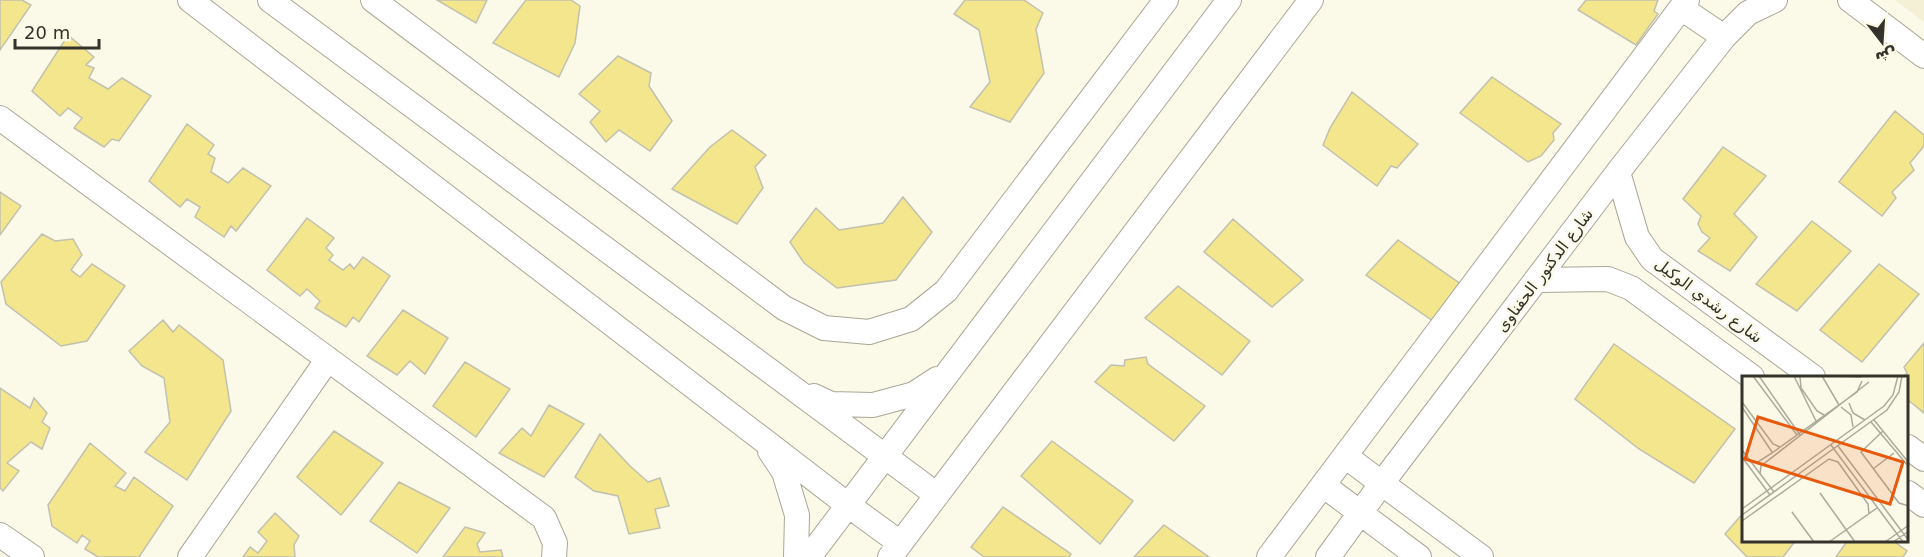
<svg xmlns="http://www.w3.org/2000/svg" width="1924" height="557" viewBox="0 0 1924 557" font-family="'DejaVu Sans',Cairo,sans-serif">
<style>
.built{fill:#f3f0d6}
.building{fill:#f3e68c;stroke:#c2c0af;stroke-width:1.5}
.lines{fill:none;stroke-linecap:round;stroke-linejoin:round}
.street-casing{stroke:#a9a797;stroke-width:26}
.street{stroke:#fff;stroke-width:24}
.labels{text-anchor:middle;stroke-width:4.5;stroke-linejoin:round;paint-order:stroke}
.street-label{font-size:16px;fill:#33332c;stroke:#fbf9e7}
.inset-road{fill:none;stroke:#abaa9c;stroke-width:1.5}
.view{fill:#e8590c;fill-opacity:0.15;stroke:#e8590c;stroke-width:3}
.inset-edge{fill:none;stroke:#33332c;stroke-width:3}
</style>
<rect width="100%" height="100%" fill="#fbf9e7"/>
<path class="built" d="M1895 0H1924V22Z"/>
<path class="building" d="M0 0H22L31 5 0 50Z
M437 0H487L476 23Z
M526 0H571L580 6 575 43 559 77 493 43Z
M965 0H1024L1043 13 1036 29 1044 73 1010 122 970 107 990 82 979 30 954 14Z
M1586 0H1658L1654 11 1658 14 1636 45 1578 10Z
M68 35 94 57 86 65 94 68 89 78 108 89 122 78 151 96 119 141 112 139 104 147 74 128 82 118 68 108 60 116 32 91Z
M618 56 651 73 649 86 672 121 650 151 619 130 606 142 590 122 600 111 579 94Z
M1492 77 1561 124 1553 133 1554 140 1541 156 1528 162 1460 113Z
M1352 92 1418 144 1397 168 1391 166 1377 186 1323 145 1330 128Z
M1895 111 1924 135V146L1910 163 1914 170 1892 192 1896 198 1882 216 1839 182Z
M187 124 214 145 208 154 215 158 211 172 228 183 243 168 271 186 236 231 231 226 224 237 195 217 200 207 187 199 180 207 149 181Z
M732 130 766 155 755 167 763 188 737 224 672 189 710 147Z
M1723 147 1766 176 1734 214 1757 237 1730 271 1698 251 1710 238 1702 232 1698 224 1701 216 1683 199Z
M0 192 21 206 0 235Z
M903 197 932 232 896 280 837 288 804 263 790 242 816 208 839 230 883 223Z
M307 218 334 238 326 248 333 255 329 260 343 270 350 264 354 269 363 257 390 276 359 322 353 317 346 327 315 308 320 301 307 289 300 296 267 270Z
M1233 219 1303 280 1272 307 1204 252Z
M1812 221 1851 251 1797 311 1756 284Z
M42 234 55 241 73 239 82 255 71 270 80 277 92 264 125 286 87 341 61 346 6 304 1 282Z
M1398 240 1465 287 1436 323 1366 275Z
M1879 264 1919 294 1862 362 1820 330Z
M1178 286 1250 341 1222 375 1145 318Z
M403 310 448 338 425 374 410 361 397 375 367 356Z
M163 320 173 332 179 325 223 360 231 411 187 480 145 452 170 422 164 378 142 366 129 351Z
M1924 343V413L1908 400V377H1903L1907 373 1904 367Z
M1614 344 1735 429 1694 483 1639 449 1575 399Z
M1146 357 1148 364 1205 406 1174 441 1095 382 1111 365 1124 366 1125 360Z
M465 362 510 389 476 437 433 406Z
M0 388 30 408 34 398 47 413 42 422 50 428 42 449 31 442 7 463 19 471 3 491 0 488Z
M549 405 584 424 544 477 499 453 522 428 531 436Z
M334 431 383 463 341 515 297 477Z
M600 434 630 466 648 482 660 478 669 506 655 509 660 528 629 534 618 496 594 491 575 477Z
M1052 441 1133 501 1100 544 1021 476Z
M90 443 126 473 115 486 125 491 134 477 173 506 139 557H98L85 549 90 541 82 535 77 543 52 526 48 505Z
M399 482 450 508 417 553 370 521Z
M1003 507 1071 554 1069 557H984L971 547Z
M1744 512V540H1796L1783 557H1747L1725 534Z
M275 513 299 536 294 545 295 557H243L250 547 258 553 267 541 258 532Z
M1164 525 1209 557H1134Z
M465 527 485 533 477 544 480 552 501 550 503 557H443Z
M1848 540H1892L1907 551 1903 557H1836Z"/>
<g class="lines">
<g class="street-casing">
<path id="street" d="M190 0 848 505 900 543
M270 0 937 495
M373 0 784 308 824 328 869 332 911 319 946 291 1166 0
M1850 0 1924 56
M1681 8 1724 37
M0 118 544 518 555 543 554 557
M1618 172 1637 237 1652 259 1813 377
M1537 280 1608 279 1631 288 1752 377
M814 396 831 404 873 405 914 394 937 379
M1908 447 1924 459
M770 451 784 472 797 515 796 557
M1345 456 1481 557
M1323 485 1419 557
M1908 493 1924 505
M0 535 32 557
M190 557 328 359
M809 557 1229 0
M890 557 1311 0
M1269 557 1687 0
M1328 557 1382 483 1618 172 1724 37 1748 13 1775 0"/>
</g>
<use href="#street" class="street"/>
</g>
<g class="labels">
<g class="street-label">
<text transform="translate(1544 270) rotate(-53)" y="6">شارع الدكتور الحفناوى</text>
<text transform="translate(1709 300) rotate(37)" y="6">شارع رشدي الوكيل</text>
</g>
</g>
<g transform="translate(1742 376)">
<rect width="166" height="166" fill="#fbf9e7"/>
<path class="inset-road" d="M11 0 55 59M17 0 58 59M52 0 74 45M80 0 97 29M98 0 119 1M58 1 59 12 75 35 82 39M0 26 31 68 38 71M107 27 111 37 123 44M0 31 30 76M99 31 109 39 111 51M132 44 167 87M129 46 167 91M141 55 119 76 157 127 167 130M89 69 161 166M96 70 167 165M0 74 32 116M0 81 28 119M8 85 16 86 30 77 115 16 120 5M131 93 152 77M18 98 19 90 127 6M78 117 113 166M0 133 142 30 151 19 156 0M50 136 72 166M0 139 145 34 157 16 160 0M0 145 87 83 96 86 126 128 127 138M87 166 135 132M143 166 167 149M151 166 167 155"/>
<path class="view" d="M16 41 161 86 148 128 3 83Z"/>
<rect width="166" height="166" class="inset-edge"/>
</g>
<g transform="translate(1882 42) rotate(163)" stroke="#fbf9e7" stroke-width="4.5" paint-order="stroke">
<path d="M0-4.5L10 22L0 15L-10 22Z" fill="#33332c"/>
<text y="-9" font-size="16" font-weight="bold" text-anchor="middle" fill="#33332c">ش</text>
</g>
<path d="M15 39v9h84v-9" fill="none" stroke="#33332c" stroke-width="3"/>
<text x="24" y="39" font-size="18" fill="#33332c" stroke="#fbf9e7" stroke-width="4.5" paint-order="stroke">20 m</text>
</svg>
